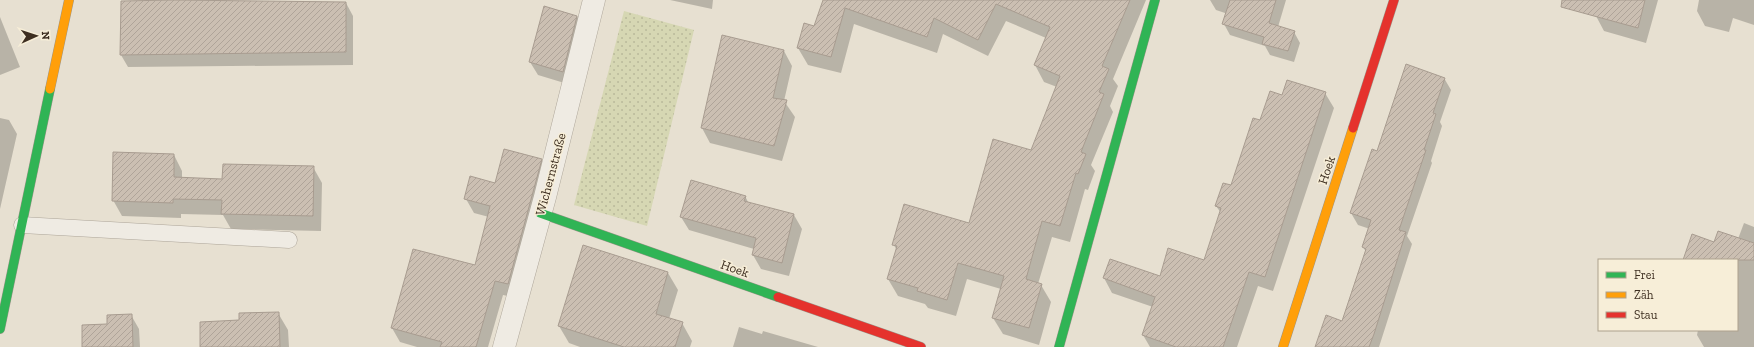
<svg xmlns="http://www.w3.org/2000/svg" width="1754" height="347" viewBox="0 0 1754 347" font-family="'Zilla Slab',serif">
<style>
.park{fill:url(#park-dots)}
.shadow{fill:#0003}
.building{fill:url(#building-hatch);stroke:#a89c90}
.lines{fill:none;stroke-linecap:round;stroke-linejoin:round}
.lane-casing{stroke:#ada599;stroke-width:17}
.street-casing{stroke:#ada599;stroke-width:23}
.fast-casing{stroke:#9c958a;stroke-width:10}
.slow-casing{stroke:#9c958a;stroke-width:10}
.jam-casing{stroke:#9c958a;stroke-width:10}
.lane{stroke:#efebe3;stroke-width:16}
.street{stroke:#efebe3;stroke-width:22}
.fast{stroke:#30b455;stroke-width:9}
.slow{stroke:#ff9f0a;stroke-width:9}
.jam{stroke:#e5322d;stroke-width:9}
.labels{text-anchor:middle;stroke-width:3;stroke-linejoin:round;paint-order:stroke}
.street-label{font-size:13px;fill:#3d2e20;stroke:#f7eed8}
</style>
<defs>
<pattern id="park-dots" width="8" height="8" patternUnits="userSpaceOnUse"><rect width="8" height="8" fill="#d6d7b3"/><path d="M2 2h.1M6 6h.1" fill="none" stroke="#b9b99a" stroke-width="1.8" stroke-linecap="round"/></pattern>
<pattern id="building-hatch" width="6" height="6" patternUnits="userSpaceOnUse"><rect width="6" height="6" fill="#cbbfb2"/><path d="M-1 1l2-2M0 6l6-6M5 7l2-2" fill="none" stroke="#afa499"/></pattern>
</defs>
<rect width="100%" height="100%" fill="#e7e0d1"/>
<path class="park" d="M624 11 694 30 647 226 574 205Z"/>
<path class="shadow" d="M670 0H713L712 9Z
M824 0H1146L1113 79 1118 86 1110 106 1113 112 1091 165 1095 171 1088 190 1085 189 1070 242 1052 237 1038 284 1041 285 1051 302 1039 345 1003 334 993 318 1001 289 967 279 956 316 928 308 925 304 898 296 888 279 897 250 893 244 969 224 1031 152 1057 87 1044 82 1035 65 1046 38 1006 21 988 56 943 34 937 53 854 24 841 73 808 65 798 48 814 27Z
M1210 0H1286L1278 27 1294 32 1300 43 1294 62 1270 55 1265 46 1230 35 1224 24 1226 15 1225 13 1216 10Z
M1600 0H1658L1646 43 1604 31 1596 16Z
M1699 0H1754V25L1733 18 1729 32 1705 26 1697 11Z
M346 3 353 16V65L128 67 121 55Z
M577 16 584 30 571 85 538 75 530 62Z
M0 17 20 67 0 75Z
M784 51 792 66 784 101 795 117 782 161 710 143 702 128Z
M1444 78 1451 90 1440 122 1442 126 1431 161 1432 163 1407 236 1412 244 1379 347H1316L1343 322 1366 252 1363 247 1370 229 1358 225 1351 213 1378 153Z
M1325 93 1334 108 1273 291 1258 286 1237 347H1150L1143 335 1153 307 1112 293 1104 278 1161 277 1205 261 1221 213 1216 206 1231 187 1261 122 1283 96Z
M0 118 9 120 17 134 0 209Z
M174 155 182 171V178L223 180 313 167 322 183 321 231 231 229 223 215 181 214V218L122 216 113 200Z
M541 160 549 174 516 298 503 295 488 347H417L400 342 392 328 475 267 489 217 474 213 466 199 496 184Z
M745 196 749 204 794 215 802 229 789 276 761 269 753 255 754 249 689 230 681 217Z
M1744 223 1754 227V347H1704L1697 335 1698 330H1737V260H1684L1714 243 1738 239Z
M668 273 678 290 669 319 682 323 692 341 690 347H580L569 343 559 326Z
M278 313 288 330 289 347H201L240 321Z
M131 315 139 329 140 347H83L108 325Z
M739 327 762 334 763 331 818 347H733Z"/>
<path class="building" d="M173 0 346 2V52L120 55 121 1Z
M823 0H1130L1102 66 1109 69 1099 92 1104 94 1081 152 1086 154 1078 174 1076 173 1060 226 1042 221 1026 279 1042 284 1029 328 992 318 1004 276 958 263 947 300 917 291 918 288 887 279 897 246 892 245 904 204 969 223 993 139 1031 150 1060 76 1034 65 1050 27 996 4 978 40 934 18 927 37 845 8 831 57 797 48 804 23 814 26Z
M1230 0H1276L1269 23 1295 31 1288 51 1262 44 1264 37 1222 24Z
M1562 0H1645L1638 28 1561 7Z
M544 6 577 16 563 72 529 62Z
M722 35 784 50 773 98 787 100 774 146 701 128Z
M1406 64 1445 78 1433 113 1436 114 1424 150H1426L1399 230 1406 232 1374 334 1369 347H1315L1326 315 1342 321 1366 249 1362 247 1371 220 1350 213 1372 149 1377 151Z
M1287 80 1326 92 1265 277 1249 272 1223 347H1176L1142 335 1155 297 1103 278 1110 259 1160 276 1168 248 1204 260 1221 208 1215 206 1223 183 1231 185 1253 118 1260 120 1270 91 1282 95Z
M504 149 542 159 508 284 495 281 476 347H440L442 342 391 328 413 249 475 265 490 206 464 199 470 176 495 183Z
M113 152 174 154V177L222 179 223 164 314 166 313 216 221 214 222 200 173 199V203L112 201Z
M691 180 746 196 744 201 794 214 782 263 752 255 756 238 680 217Z
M1718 231 1754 243V260H1683L1692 234 1714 242Z
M583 245 668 272 656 314 683 322 675 347H624L558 326Z
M279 312 280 347H200V322L239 320V313Z
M132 314 133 347H82V325L107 324V315Z"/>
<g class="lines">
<g class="lane-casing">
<path id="lane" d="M22 225 289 240"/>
</g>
<g class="street-casing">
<path id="street" d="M504 347 545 197 594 0"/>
</g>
<g class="fast-casing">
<path id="fast" d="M540 213 778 297
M0 329 50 89
M1059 347 1155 0"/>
</g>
<g class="slow-casing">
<path id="slow" d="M50 89 69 0
M1283 347 1353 128"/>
</g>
<g class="jam-casing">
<path id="jam" d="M1353 128 1394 0
M778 297 921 347"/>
</g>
<use href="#lane" class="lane"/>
<use href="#street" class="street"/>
<use href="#fast" class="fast"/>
<use href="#slow" class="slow"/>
<use href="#jam" class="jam"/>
</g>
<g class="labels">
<g class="street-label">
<text transform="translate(1326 170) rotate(-72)" y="5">Hoek</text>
<text transform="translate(550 174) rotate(-75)" y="5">Wichernstraße</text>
<text transform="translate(735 268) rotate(19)" y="5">Hoek</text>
</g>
</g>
<rect x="1598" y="259" width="140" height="72" fill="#f7eed8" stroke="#ada18e"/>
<rect x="1606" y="272" width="20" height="6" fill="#30b455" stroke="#ada18e"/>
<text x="1634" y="279" font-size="12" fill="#3d2e20">Frei</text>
<rect x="1606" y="292" width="20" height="6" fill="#ff9f0a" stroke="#ada18e"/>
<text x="1634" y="299" font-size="12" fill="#3d2e20">Zäh</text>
<rect x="1606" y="312" width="20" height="6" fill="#e5322d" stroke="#ada18e"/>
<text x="1634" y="319" font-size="12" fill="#3d2e20">Stau</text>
<g transform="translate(36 36) rotate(87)" stroke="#f7eed8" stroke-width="3" paint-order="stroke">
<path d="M0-3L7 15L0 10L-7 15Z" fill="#3d2e20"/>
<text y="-6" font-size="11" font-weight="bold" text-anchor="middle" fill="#3d2e20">N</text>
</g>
</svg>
